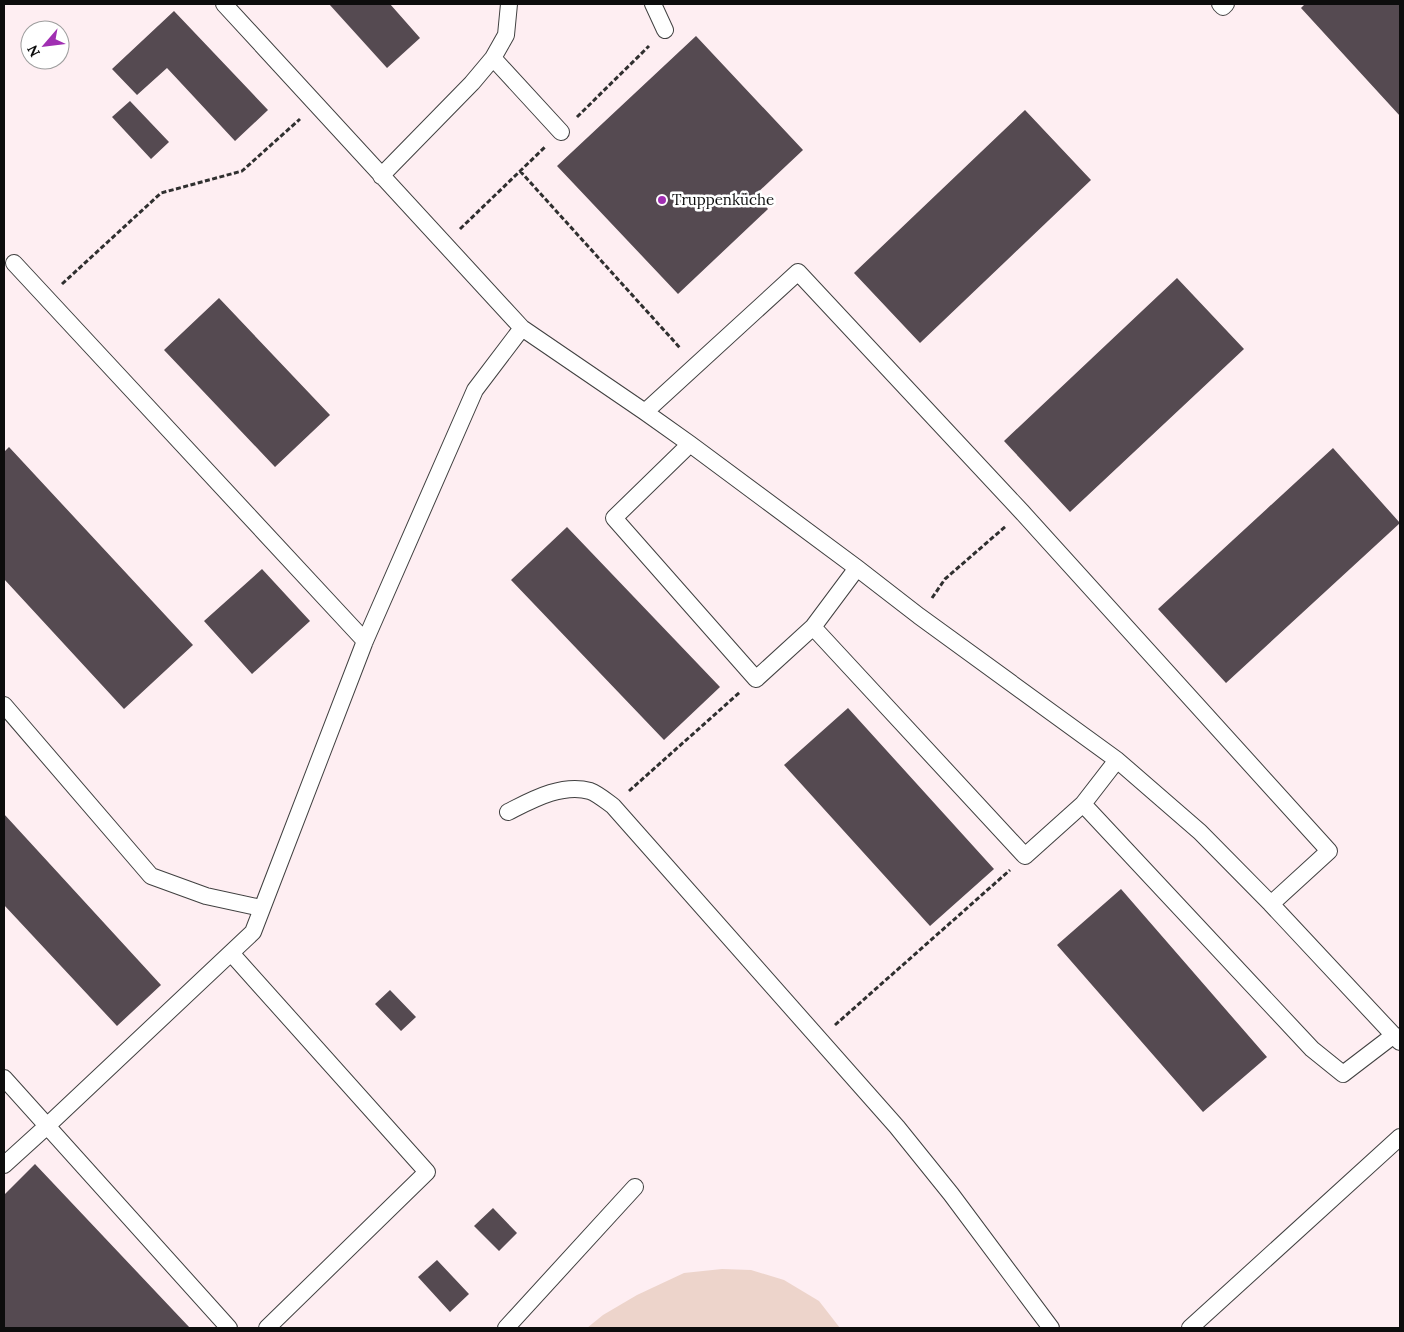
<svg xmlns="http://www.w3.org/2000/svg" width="1404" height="1332" viewBox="0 0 1404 1332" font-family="Lora,serif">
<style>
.pitch{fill:#edd4cb}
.building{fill:#554a51}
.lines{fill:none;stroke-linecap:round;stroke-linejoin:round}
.service-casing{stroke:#404040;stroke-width:18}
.path{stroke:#2f2f2f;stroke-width:3;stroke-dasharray:5 2.5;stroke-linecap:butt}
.service{stroke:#fff;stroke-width:16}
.poi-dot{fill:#a02fb2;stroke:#fff;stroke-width:2}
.labels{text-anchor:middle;stroke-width:5;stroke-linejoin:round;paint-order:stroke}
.poi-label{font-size:15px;fill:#0d0d0d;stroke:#fff;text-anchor:start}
</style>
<rect width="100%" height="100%" fill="#feeef2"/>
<path class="pitch" d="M722 1269 751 1270 784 1280 819 1301 840 1328H587L603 1315 637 1295 684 1273Z"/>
<path class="building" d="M329 4H390L420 38 387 68Z
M1305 4H1400V116L1301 8Z
M174 11 268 110 235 141 167 68 137 95 112 69Z
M696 36 803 150 755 195 768 209 678 294 557 166Z
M130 101 169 142 151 159 112 117Z
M1025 110 1091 180 920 343 854 273Z
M1177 278 1244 349 1070 512 1004 441Z
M219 298 330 415 275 467 164 350Z
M9 447 193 645 124 709 4 579V452Z
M1333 448 1400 523 1226 683 1158 609Z
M567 527 720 687 664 740 511 580Z
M262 569 310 621 252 674 204 621Z
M848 708 994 869 930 926 784 765Z
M4 814 161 985 117 1026 4 905Z
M1121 889 1267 1057 1203 1112 1057 945Z
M390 990 416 1017 401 1031 375 1004Z
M35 1164 190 1328H4V1195Z
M493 1208 517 1233 499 1251 474 1226Z
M437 1260 469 1294 450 1312 418 1277Z"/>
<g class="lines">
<g class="service-casing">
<path id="service" d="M224 4 522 328 645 412 690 444 857 568 919 616 1117 760 1200 832 1271 904 1400 1042
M653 4 665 30
M1220 4 1223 7 1226 4
M493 58 561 132
M381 176 472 83 493 58 506 35 509 4
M14 263 365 641
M645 412 798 272 1022 512 1329 851 1271 904
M690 444 614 518 756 679 813 627 1025 856 1083 804 1312 1049 1343 1074 1394 1035
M813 627 857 568
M4 705 151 876 206 896 261 908
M1083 804 1117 760
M508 812C532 800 562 783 590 791 598 794 606 801 613 806L897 1127 951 1194 1051 1328
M231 953 427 1172 267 1328
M4 1078 229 1328
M4 1165 47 1126 253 932 365 641 475 390 522 328
M506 1328 635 1187
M1190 1328 1400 1137"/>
</g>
<path class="path" d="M577 117 649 46
M520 171 681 349
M460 229 545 147
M62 284 161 193 242 171 300 119
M932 598 945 579 1006 526
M629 791 740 692
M835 1025 1010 870"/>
<use href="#service" class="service"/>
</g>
<circle class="poi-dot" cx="662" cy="200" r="5"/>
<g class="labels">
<g class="poi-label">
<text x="672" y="205">Truppenküche</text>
</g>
</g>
<rect width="1404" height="1332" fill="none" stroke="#0d0d0d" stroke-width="10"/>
<g transform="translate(45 45) rotate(242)"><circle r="24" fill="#ffffff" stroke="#9e9e9e"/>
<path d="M0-4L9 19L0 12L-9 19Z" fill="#a02fb2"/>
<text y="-8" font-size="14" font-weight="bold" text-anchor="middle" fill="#0d0d0d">N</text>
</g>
</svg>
